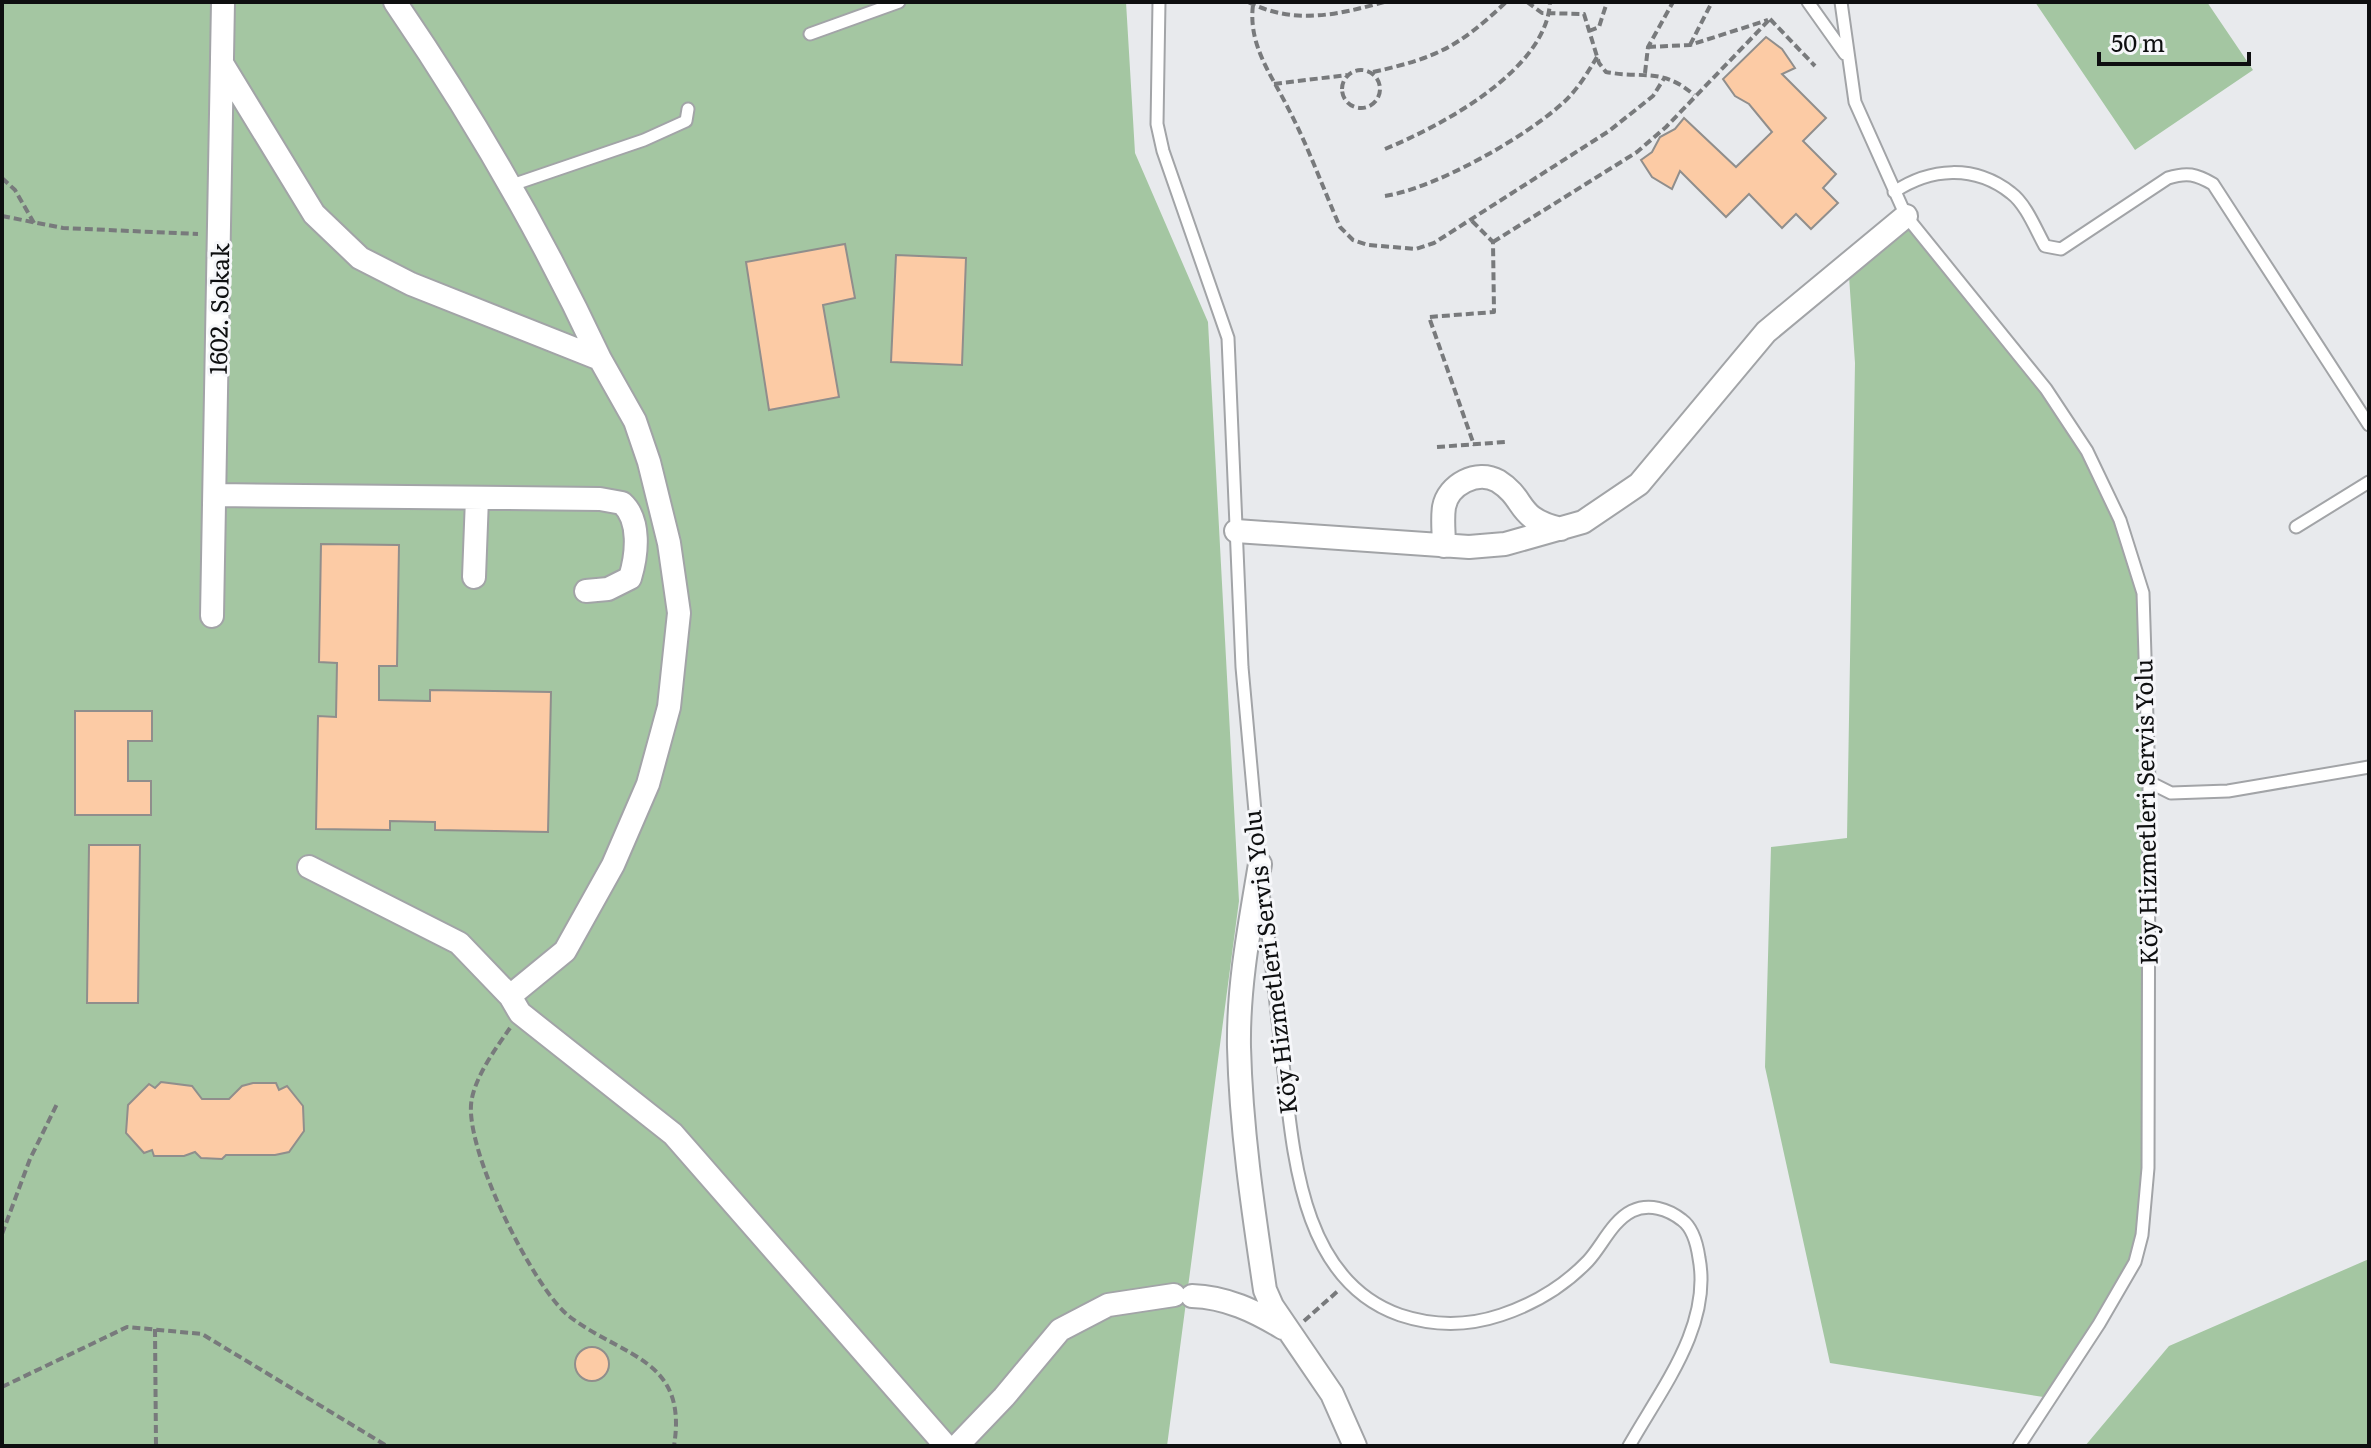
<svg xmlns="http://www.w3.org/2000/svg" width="2371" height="1448" viewBox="0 0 2371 1448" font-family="Literata,serif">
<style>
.green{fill:#a4c6a2}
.building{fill:#fccba5;stroke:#908e8c;stroke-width:2}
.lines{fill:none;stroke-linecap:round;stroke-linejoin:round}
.service-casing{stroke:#a2a4a7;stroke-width:15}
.minor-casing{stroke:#a2a4a7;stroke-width:26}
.path{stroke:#787a7c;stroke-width:4;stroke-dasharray:8 4;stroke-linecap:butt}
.service{stroke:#fff;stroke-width:11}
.minor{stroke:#fff;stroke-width:22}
.labels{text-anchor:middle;stroke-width:6;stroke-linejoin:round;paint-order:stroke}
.street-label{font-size:24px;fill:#0e0f10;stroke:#f6f7fa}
</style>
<rect width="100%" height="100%" fill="#e8eaed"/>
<path class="green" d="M2 2H1126L1135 153 1208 322 1239 901 1167 1446H2Z
M2035 2H2207L2253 70 2135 150Z
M1906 216 2008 341 2105 485 2143 593 2148 1168 2135 1262 2050 1398 1830 1363 1765 1067 1771 847 1847 838 1855 363 1848 262Z
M2369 1259V1446H2085L2169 1346Z"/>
<path class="building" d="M1766 37 1782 49 1795 68 1782 74 1826 118 1803 141 1836 174 1823 188 1838 203 1811 229 1796 214 1782 228 1749 194 1726 217 1680 171 1672 189 1652 177 1641 160 1652 152 1660 137 1675 129 1684 118 1736 167 1772 132 1749 104 1735 96 1723 79Z
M845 244 855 298 823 305 839 397 769 410 746 262Z
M896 255 966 258 962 365 891 362Z
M321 544 399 545 397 666H379V700L430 701V690L551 692 548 832 435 830V822L390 821V830L316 829 318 716 336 717 337 663 319 662Z
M75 711H152V741H128V781H151V815H75Z
M89 845H140L138 1003H87Z
M161 1082 192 1086 202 1099H229L242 1086 253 1083H276L279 1090 287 1086 303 1106 304 1131 289 1152 275 1155H226L222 1159 201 1158 195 1152 184 1156H154L152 1150 144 1153 126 1133 128 1105 149 1084 155 1088Z
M575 1364a17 17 0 1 1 34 0a17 17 0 1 1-34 0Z"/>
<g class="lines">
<g class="service-casing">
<path id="service" d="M1159 2 1157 124 1163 151 1228 338 1242 667 1260 867
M1808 2 1845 54
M1841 2 1855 102 1906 216 2046 389 2087 451 2120 520 2143 593 2149 782 2148 1168 2142 1235 2135 1262 2099 1324 2019 1446
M810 34 899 2
M509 186 644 140 686 121 688 109
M1894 192C1930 168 1974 164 2011 193 2026 204 2036 230 2045 246L2061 249 2168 178C2187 172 2196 174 2213 184L2369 425
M2296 527 2369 482
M2149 782 2171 793 2228 791 2369 767
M1263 892C1269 946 1276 1000 1282 1055 1293 1145 1297 1279 1400 1315 1433 1326 1468 1326 1501 1315 1534 1304 1564 1286 1588 1261 1602 1246 1612 1221 1632 1211 1649 1203 1668 1209 1682 1220 1693 1228 1697 1244 1699 1258 1712 1326 1661 1389 1629 1446"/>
</g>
<g class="minor-casing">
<path id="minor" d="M395 2C473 116 542 235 600 359
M223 65 314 214 360 258 411 284 600 359 635 421 649 462 669 543 679 613 669 707 648 784 613 865 565 951 510 996 520 1013 673 1134 946 1446
M215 495 600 499 622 503C641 520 637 555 630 578L608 589 586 591
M1236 531 1469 547 1505 544 1583 522 1639 484 1766 332 1906 216
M1444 546C1444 533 1442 520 1444 507 1448 485 1477 469 1498 481 1528 500 1514 518 1561 529
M474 577 477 498
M212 616 223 2
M1260 864C1250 924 1238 985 1239 1047 1241 1129 1253 1209 1265 1290L1272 1306 1332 1394 1355 1446
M309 867 459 943 510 996
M1192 1296C1226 1297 1255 1311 1283 1328
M957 1446 1004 1397 1060 1330 1108 1305 1174 1295"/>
</g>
<path class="path" d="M1248 2C1294 25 1337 15 1384 2
M1527 2 1542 13 1584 14 1599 63 1606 72C1643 79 1662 67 1694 95
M1253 5C1248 45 1271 74 1288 108 1308 146 1323 188 1340 227L1353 240 1368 245 1416 249 1434 243 1609 131 1653 96 1665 77
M1770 19 1815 66
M1589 31 1599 27 1607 2
M1690 45 1712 2
M1648 47 1690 45 1768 20
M1342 89a19 19 0 1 1 38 0a19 19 0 1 1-38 0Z
M1373 72C1436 58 1459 47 1506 2
M1645 73 1648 47 1673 2
M1274 84 1347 75
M1385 149C1441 126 1547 70 1550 2
M2 178 15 190 34 223
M1385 196C1436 188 1526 137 1564 102 1578 89 1588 72 1597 57
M2 216 63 228 198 234
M1472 221 1493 242 1494 312 1429 317 1474 445
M1493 242 1637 152 1666 127 1770 19
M1437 447 1505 442
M510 1028C496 1048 477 1074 472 1098 461 1144 534 1290 570 1317 625 1358 688 1359 674 1446
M2 1234 30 1159 57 1104
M1304 1321 1339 1290
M155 1329 156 1446
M2 1387 127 1327 202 1334 387 1446"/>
<use href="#service" class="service"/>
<use href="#minor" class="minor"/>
</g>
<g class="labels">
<g class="street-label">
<text transform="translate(220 309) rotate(-89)" y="8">1602. Sokak</text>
<text transform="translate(2147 812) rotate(-91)" y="8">Köy Hizmetleri Servis Yolu</text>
<text transform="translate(1271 962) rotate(-97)" y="8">Köy Hizmetleri Servis Yolu</text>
</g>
</g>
<rect width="2371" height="1448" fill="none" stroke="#0e0f10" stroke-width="8"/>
<path d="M2099 52v12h150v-12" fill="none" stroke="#0e0f10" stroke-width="4"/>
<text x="2111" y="52" font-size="24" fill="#0e0f10" stroke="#f6f7fa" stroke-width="6" paint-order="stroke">50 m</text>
</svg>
